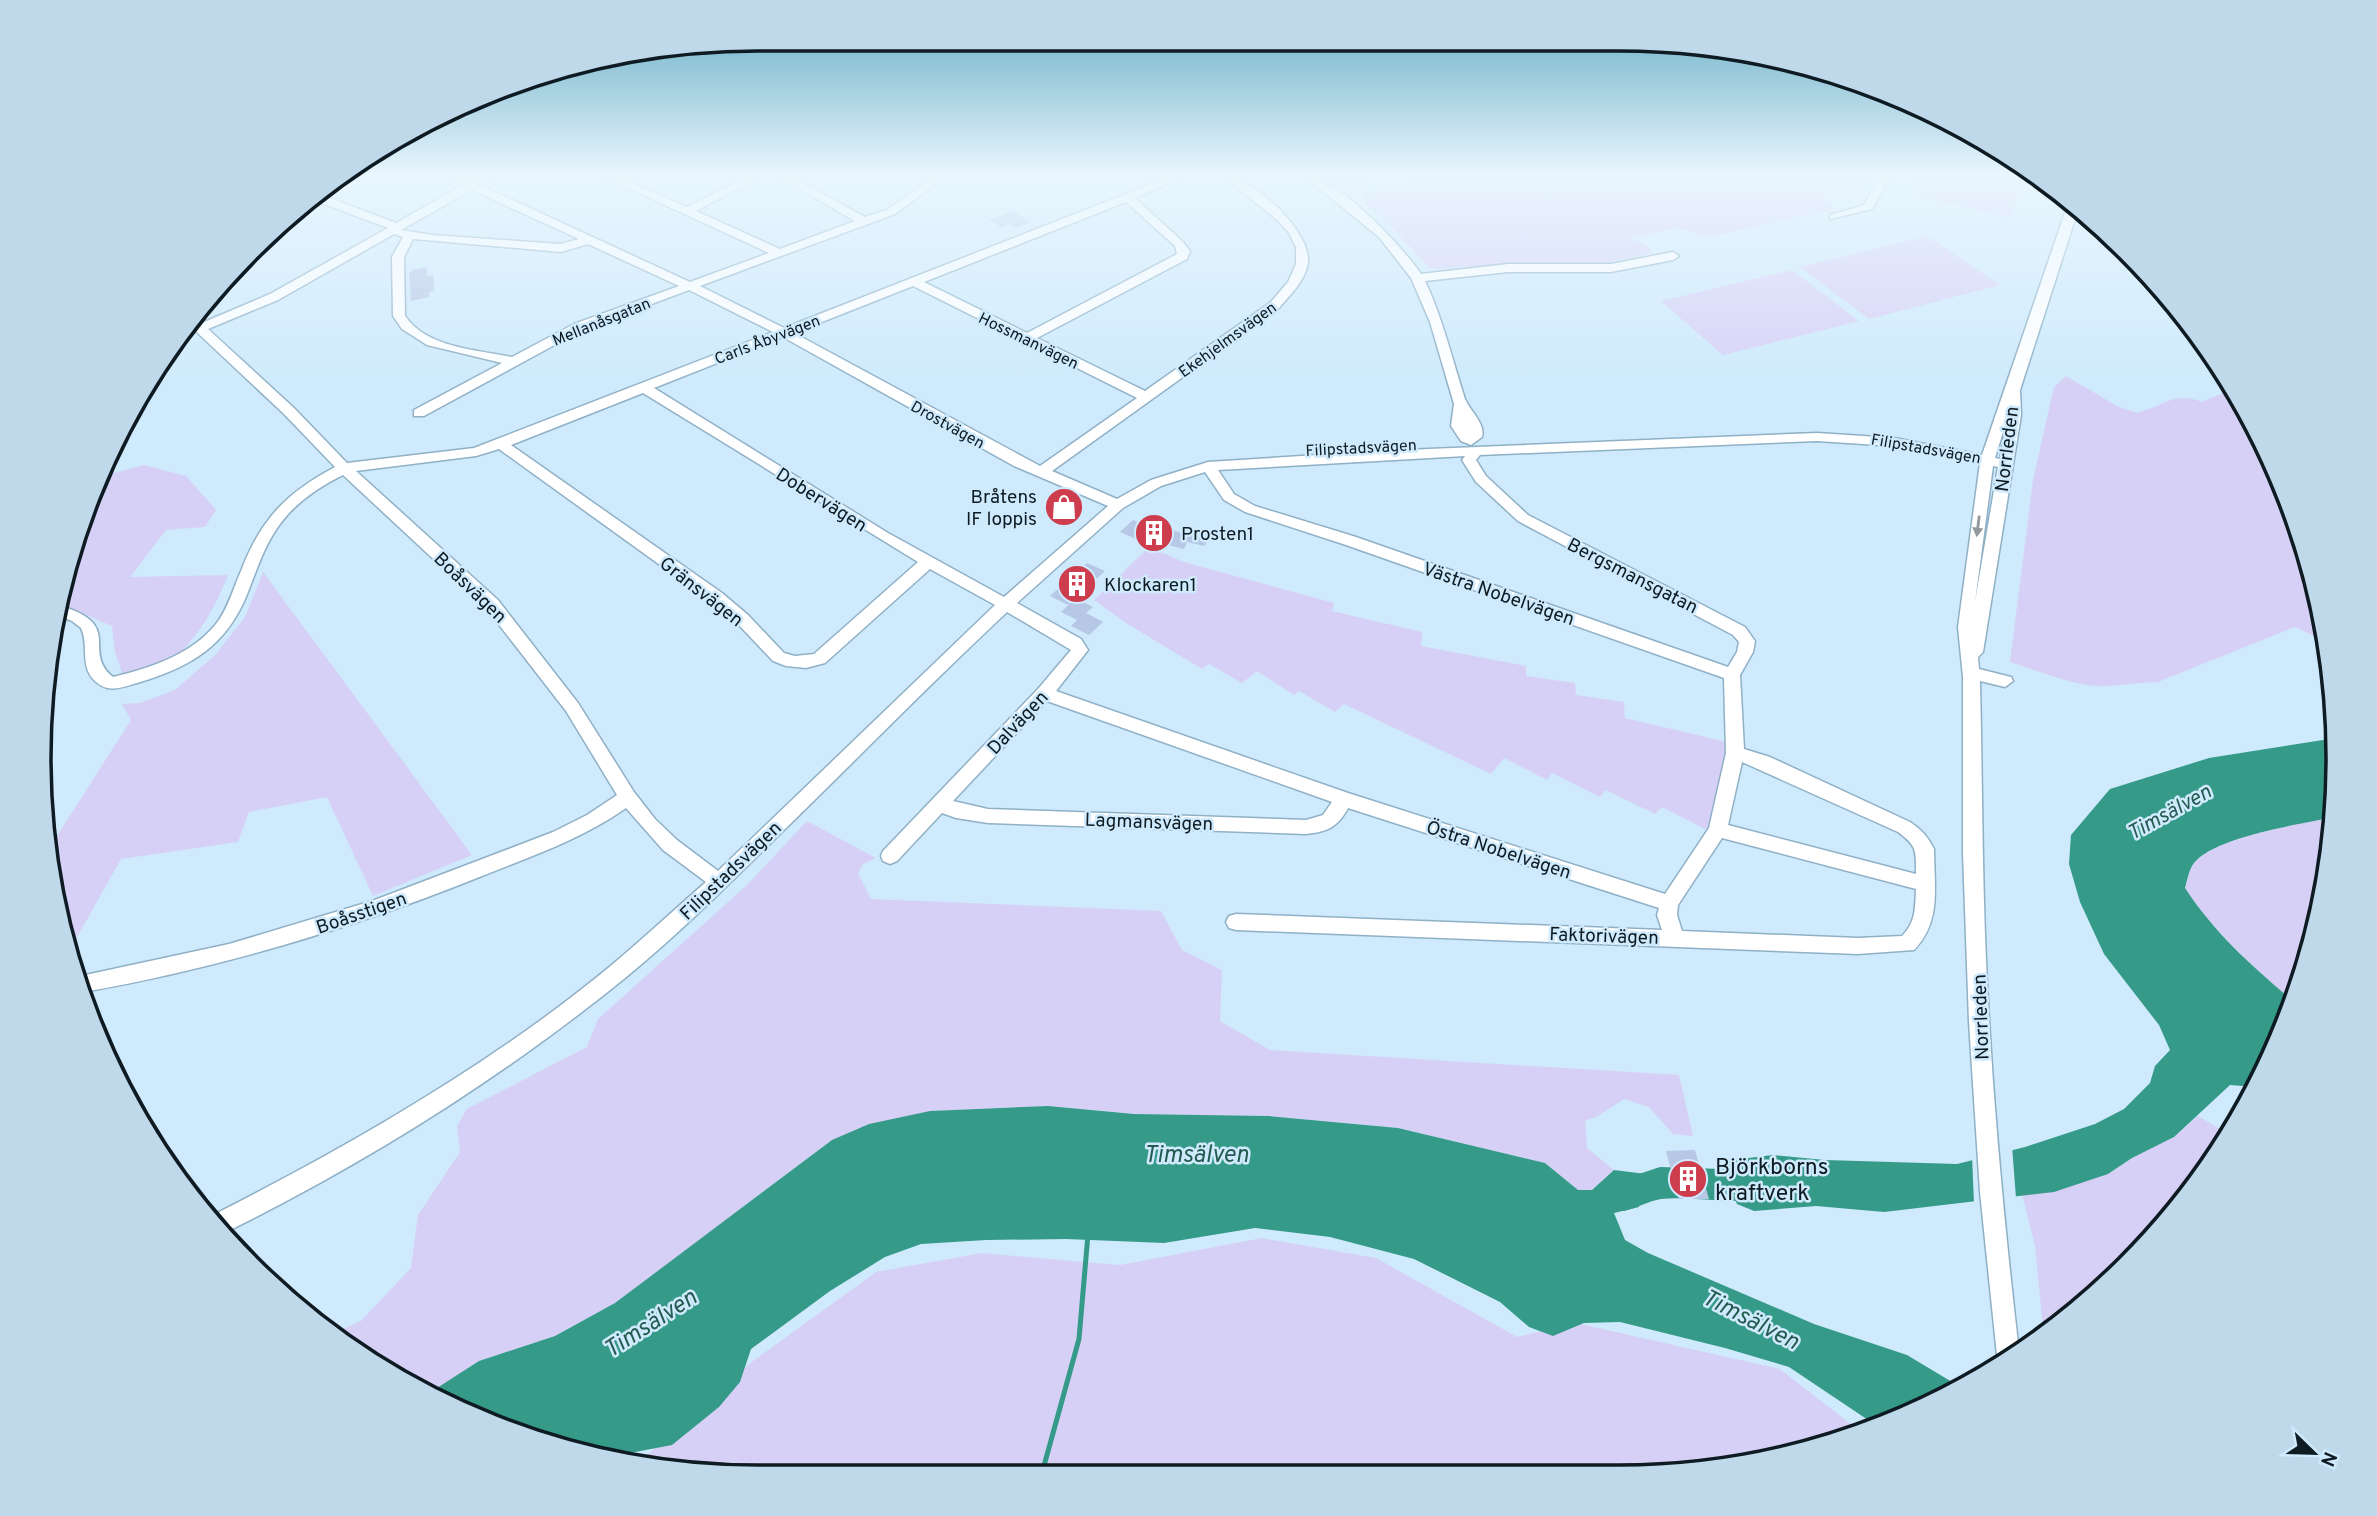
<svg xmlns="http://www.w3.org/2000/svg" width="2377" height="1516" viewBox="0 0 2377 1516" font-family="Overpass,sans-serif">
<style>
.green{fill:#d7d0f6}
.water{fill:#369a88}
.pier{fill:#ceeafc}
.lines{fill:none;stroke-linecap:round;stroke-linejoin:round}
.stream{stroke:#369a88;stroke-width:5}
.river{fill:#369a88;fill-rule:evenodd}
.building{fill:#b7c7e6}
.minor-casing{stroke:#8fb0c6;stroke-width:3}
.minor{fill:#fff;fill-rule:evenodd}
.oneway{fill:#93989c}
.labels{text-anchor:middle;stroke-width:5;stroke-linejoin:round;paint-order:stroke}
.far-street-label{font-size:16px;fill:#0e1b23;stroke:#ceeafc}
.street-label{font-size:19px;fill:#0e1b23;stroke:#ceeafc}
.poi-label{font-size:19px;fill:#0e1b23;stroke:#ceeafc;text-anchor:start}
.water-label{font-size:21px;font-style:italic;fill:#255b51;stroke:#ceeafc}
.near-poi-label{font-size:23px;fill:#0e1b23;stroke:#ceeafc;text-anchor:start}
.near-water-label{font-size:24px;font-style:italic;fill:#255b51;stroke:#ceeafc}
.rim{fill:none;stroke:#0e1b23;stroke-width:3.5}
</style>
<rect width="100%" height="100%" fill="#ceeafc"/>
<path class="green" d="M1321 176H1372L1352 198Z
M1440 176H1548L1546 179 1550 200V176H1868L1858 195 1824 194 1835 209 1705 238 1678 228 1631 238 1649 247 1652 253 1601 264H1508L1430 269 1393 228 1364 203 1363 193C1389 193 1412 178 1438 179Z
M1920 176H2026L2009 218 1910 194Z
M1927 236 2000 285 1869 319 1800 267Z
M1792 270 1859 321 1723 355 1661 301Z
M2066 376 2117 406 2137 413C2164 406 2174 391 2202 402L2233 389 2264 439 2314 571 2325 641 2295 627 2158 682C2137 682 2115 687 2096 686 2068 684 2037 670 2010 662L2033 480 2054 387Z
M144 465 186 476 216 510 205 527 166 530 130 577 228 575C209 623 189 650 148 680L123 676 115 652 112 626 61 604 77 526 99 477Z
M1149 547 1184 562 1334 603 1332 611 1422 632 1421 646 1526 666V676L1575 683 1576 695 1624 702 1625 718 1727 742 1720 790 1707 830 1662 807 1655 814 1606 790 1600 797 1552 773 1547 780 1504 758 1491 774 1344 704 1335 712 1299 691 1294 695 1257 671 1242 683 1209 664 1202 669 1126 623 1094 600Z
M263 572 472 855 373 896 327 797 249 812 238 842 121 859 67 955 63 944 45 838 57 836 131 720 122 704 140 703 175 690 215 655 245 617Z
M2334 817 2332 852 2300 989 2294 1002C2252 966 2217 935 2185 889 2187 881 2189 869 2194 863 2214 838 2301 823 2334 817Z
M807 821 876 858 863 864 858 873 871 899 1161 911 1182 950 1222 970 1220 1021 1270 1050 1679 1075 1693 1136 1673 1134 1649 1107 1624 1099 1598 1116 1585 1121 1587 1148 1614 1170 1592 1190H1578L1545 1163 1398 1128 1268 1116 1134 1114 1048 1106 930 1111 832 1140 615 1303 555 1336 479 1361 426 1395 398 1381 332 1334 361 1321 411 1268 418 1215 460 1152 457 1126 467 1109 587 1047 598 1019 747 885Z
M2198 1116 2230 1135 2160 1232 2057 1329 2044 1337 2035 1246 2022 1194 2108 1174 2132 1158 2174 1137Z
M1262 1238 1376 1258 1517 1337 1576 1323 1780 1369 1861 1432 1805 1453 1666 1476 664 1471 637 1464 753 1361 876 1272 982 1253 1120 1265Z"/>
<path class="water" d="M2336 738 2334 817C2301 824 2214 837 2194 863 2189 869 2187 881 2185 888 2216 935 2252 966 2294 1002L2256 1087 2230 1085 2174 1137 2132 1158 2108 1174 2054 1192 1884 1212 1816 1206 1754 1211 1737 1204 1724 1170 1732 1160 1773 1155 1825 1160 1957 1164 2025 1147 2095 1124 2124 1109 2150 1083 2155 1066 2170 1050 2159 1025 2104 954 2080 902 2069 864 2071 835 2110 789 2209 758Z
M1048 1106 1134 1114 1268 1116 1398 1128 1545 1163 1578 1190H1592L1614 1170 1654 1175 1657 1191 1636 1198 1639 1207 1614 1213 1625 1240 1648 1253 1814 1324 1907 1355 1962 1388 1938 1403 1877 1426 1789 1367 1725 1348 1620 1322 1584 1323 1553 1336 1529 1327 1500 1302 1414 1259 1330 1237 1255 1228 1164 1243 1066 1239 986 1240 921 1244 885 1257 830 1291 751 1349 740 1382 719 1407 672 1445 609 1457 482 1423 426 1395 479 1361 555 1336 615 1303 832 1140 869 1124 930 1111Z"/>
<path class="pier" d="M2012 1146 2016 1198 1974 1203 1972 1156Z"/>
<g class="lines">
<path class="stream" d="M1042 1473 1079 1339 1088 1234"/>
<path class="river" d="M1766 1166 1778 1171 1783 1182 1778 1193C1741 1209 1700 1195 1661 1199 1649 1201 1636 1208 1624 1211L1612 1207 1607 1195 1612 1183 1660 1167 1722 1169Z"/>
</g>
<path class="building" d="M1013 211 1031 222 1016 228 1010 224 1001 227 989 220Z
M427 267V276L433 275 434 291 429 292V297L411 301 409 273 412 270Z
M1133 520 1162 532 1165 528 1186 534 1191 528 1213 533 1204 546 1187 542 1184 549 1156 542 1152 546 1120 532Z
M1087 563 1105 571 1075 598 1093 607 1086 613 1103 622 1089 635 1071 626 1077 620 1061 612 1074 600 1068 605 1050 596Z
M1695 1150 1709 1199H1679L1666 1151Z"/>
<g class="lines">
<g class="minor-casing">
<path id="minor" d="M447 176H461L471 181 480 176H493L480 185 690 282 769 253 602 176H616L687 207 748 176H761L696 211 780 249 855 221 777 176H790L865 217 887 210 935 176H947L895 214 700 286 784 328 1172 176H1186L1135 198 1183 242 1190 251 1187 259 1037 338 1145 391 1271 302 1288 282 1296 264V247L1289 233 1277 220 1223 176C1251 175 1311 231 1308 262 1306 280 1290 295 1279 308L1052 471 1117 499 1151 480 1208 462 1380 451 1817 433 1894 438 1982 455 2068 204 2070 202 2079 207 2020 390 2021 415 1983 652 1978 657 1979 669 2011 677 2013 681 2005 687 1980 681C1982 766 1982 850 1985 935 1990 1075 2003 1214 2019 1352L1998 1365 1980 1192 1969 1022 1963 853V677L1958 627 1980 463 1894 446 1817 441 1480 455 1476 460 1486 476 1528 515 1745 627 1755 641 1753 652 1740 675 1744 749 1770 757 1910 822C1922 830 1928 837 1934 849 1934 886 1942 921 1914 950L1858 954 1236 930 1229 928 1226 922 1229 916 1236 914 1662 930 1657 915 1659 908 1348 808C1338 827 1327 832 1306 834L988 823 956 818 942 813 897 861 890 864 883 861 881 856 883 851 1038 689 1071 650 1007 612C930 684 856 760 780 834 730 883 680 933 625 978 502 1078 363 1165 220 1235L207 1218C345 1149 494 1063 613 964 645 937 675 909 706 882L663 850 626 808C582 839 532 856 482 876 353 928 220 968 83 992L76 977 229 944 372 901 553 832 587 815 617 795 566 711 486 608 343 475C319 487 296 502 280 524 265 544 257 569 248 592 227 646 191 667 137 683 120 688 107 694 93 679 80 664 89 645 81 628L72 621 59 616 61 606C125 625 81 651 113 677 150 668 191 655 216 624 228 609 233 589 241 571 261 519 286 493 335 467L284 414 186 322 192 315 202 323 270 294 388 228 311 199 317 193 396 223 463 185ZM472 190 579 239 560 244 432 235 401 230ZM1126 202 1175 246 1177 254 1027 333 924 282ZM394 234 403 237 392 257 393 316 402 329 427 345 502 363 414 410V416H424L582 330 689 290 773 332 474 448 347 463 294 408 208 329 278 300ZM413 239 561 252 588 244 679 286 574 324 512 357C478 350 427 348 405 316L404 257ZM913 286 1137 398 1040 466 794 333ZM783 337 1014 466 1108 506 1004 597 888 533 654 388ZM643 393 918 562 814 654 795 656 784 653 748 615 722 593 511 445ZM2007 419 2000 459 1995 458ZM499 449 710 601 737 623 773 661 786 666 806 668 825 663 930 569 995 605 718 871 677 840 655 819 634 792 578 703 498 600 356 471 476 456ZM1465 456 1462 460 1476 482 1518 521 1733 635 1739 642 1737 652 1728 667 1356 537 1255 506 1234 494 1218 470ZM1993 466 1998 467 1975 602ZM1205 472 1224 500 1245 512 1346 545 1724 678 1726 753 1709 828 1665 894 1348 793 1056 691 1088 650 1081 639 1017 603 1123 508 1161 486ZM1047 701 1332 802 1323 815 1306 820 988 809 953 801ZM1742 762 1898 832C1917 846 1916 850 1916 874L1728 825ZM1722 838 1916 889C1915 908 1916 922 1902 936L1858 938 1682 931 1677 915 1678 905Z
M1304 176C1337 176 1402 246 1421 274L1508 264H1611L1673 252 1679 256 1673 260 1611 272H1508L1425 281C1443 319 1452 359 1465 399 1470 411 1486 424 1482 437L1471 445 1461 441 1451 426 1454 404 1430 322 1411 278 1379 237Z
M1880 176H1890L1872 209 1830 219V215L1864 205Z"/>
</g>
<use href="#minor" class="minor"/>
</g>
<defs><path id="oneway-solid" d="M-6-.8H1V-3.2L6.5 0L1 3.2V.8H-6Z" transform="scale(1.75)"/></defs>
<use class="oneway" href="#oneway-solid" transform="translate(1978 526) rotate(97)"/>
<linearGradient id="sky" x2="0" y2="1"><stop stop-color="#61aac2"/><stop offset="0.45" stop-color="#e9f6fe"/><stop offset="1" stop-color="#e9f6fe" stop-opacity="0"/></linearGradient>
<rect width="2377" height="388" fill="url(#sky)"/>
<defs>
<g id="shop-disc" transform="scale(2.0125)"><circle r="9.5" fill="#ce3d4e" stroke="#ceeafc"/><path d="M-5-2.5h2.3a2.7 3.5 0 0 1 5.4 0H5L5.5 6h-11ZM-1.5-2.5h3a1.5 2.3 0 0 0-3 0Z" fill="#fff"/></g>
<g id="building-disc" transform="scale(2.0125)"><circle r="9.5" fill="#ce3d4e" stroke="#ceeafc"/><path d="M-4-6H4V6H1V3H-1V6H-4ZM-2.5-4.3h1.7v1.8h-1.7ZM.8-4.3h1.7v1.8H.8ZM-2.5-1h1.7V.8h-1.7ZM.8-1h1.7V.8H.8Z" fill="#fff"/></g>
</defs>
<g fill-rule="evenodd">
<use href="#shop-disc" x="1064" y="507"/>
<use href="#building-disc" x="1154" y="533"/>
<use href="#building-disc" x="1077" y="584"/>
<use href="#building-disc" x="1688" y="1179"/>
</g>
<g class="labels">
<g class="far-street-label">
<text transform="translate(601 321) rotate(-22)" y="6">Mellanåsgatan</text>
<text transform="translate(767 339) rotate(-21)" y="6">Carls Åbyvägen</text>
<text transform="translate(1227 339) rotate(-36)" y="6">Ekehjelmsvägen</text>
<text transform="translate(1029 340) rotate(26)" y="6">Hossmanvägen</text>
<text transform="translate(948 424) rotate(29)" y="6">Drostvägen</text>
<text transform="translate(1361 447) rotate(-3)" y="6">Filipstadsvägen</text>
<text transform="translate(1926 448) rotate(10)" y="6">Filipstadsvägen</text>
</g>
<g class="street-label">
<text transform="translate(2006 449) rotate(-83)" y="7">Norrleden</text>
<text transform="translate(822 499) rotate(32)" y="7">Dobervägen</text>
<text transform="translate(1633 575) rotate(27)" y="7">Bergsmansgatan</text>
<text transform="translate(471 587) rotate(44)" y="7">Boåsvägen</text>
<text transform="translate(702 591) rotate(38)" y="7">Gränsvägen</text>
<text transform="translate(1499 593) rotate(19)" y="7">Västra Nobelvägen</text>
<text transform="translate(1017 722) rotate(-47)" y="7">Dalvägen</text>
<text transform="translate(1149 821) rotate(2)" y="7">Lagmansvägen</text>
<text transform="translate(1499 849) rotate(18)" y="7">Östra Nobelvägen</text>
<text transform="translate(730 870) rotate(-44)" y="7">Filipstadsvägen</text>
<text transform="translate(361 912) rotate(-19)" y="7">Boåsstigen</text>
<text transform="translate(1604 935) rotate(2)" y="7">Faktorivägen</text>
<text transform="translate(1980 1017) rotate(-92)" y="7">Norrleden</text>
</g>
<g class="poi-label">
<text x="1037" y="503" text-anchor="end">Bråtens<tspan x="1037" dy="22">IF loppis</tspan></text>
<text x="1181" y="540">Prosten1</text>
<text x="1104" y="591">Klockaren1</text>
</g>
<g class="water-label">
<text transform="translate(2169 812) rotate(-29)" y="7">Timsälven</text>
</g>
<g class="near-poi-label">
<text x="1715" y="1174">Björkborns<tspan x="1715" dy="26">kraftverk</tspan></text>
</g>
<g class="near-water-label">
<text x="1196" y="1162">Timsälven</text>
<text transform="translate(1751 1319) rotate(27)" y="8">Timsälven</text>
<text transform="translate(650 1323) rotate(-33)" y="8">Timsälven</text>
</g>
</g>
<path d="M0 0H2377V1516H0ZM758 51H1619A707 707 0 0 1 2326 758V758A707 707 0 0 1 1619 1465H758A707 707 0 0 1 51 758V758A707 707 0 0 1 758 51Z" fill="#bfd9eb" fill-rule="evenodd"/>
<path class="rim" d="M758 51H1619A707 707 0 0 1 2326 758V758A707 707 0 0 1 1619 1465H758A707 707 0 0 1 51 758V758A707 707 0 0 1 758 51Z"/>
<g transform="translate(2314 1453) rotate(113)" stroke="#ceeafc" stroke-width="5" paint-order="stroke">
<path d="M0-5L12 26L0 18L-12 26Z" fill="#0e1b23"/>
<text y="-10" font-size="19" font-weight="bold" text-anchor="middle" fill="#0e1b23">N</text>
</g>
</svg>
